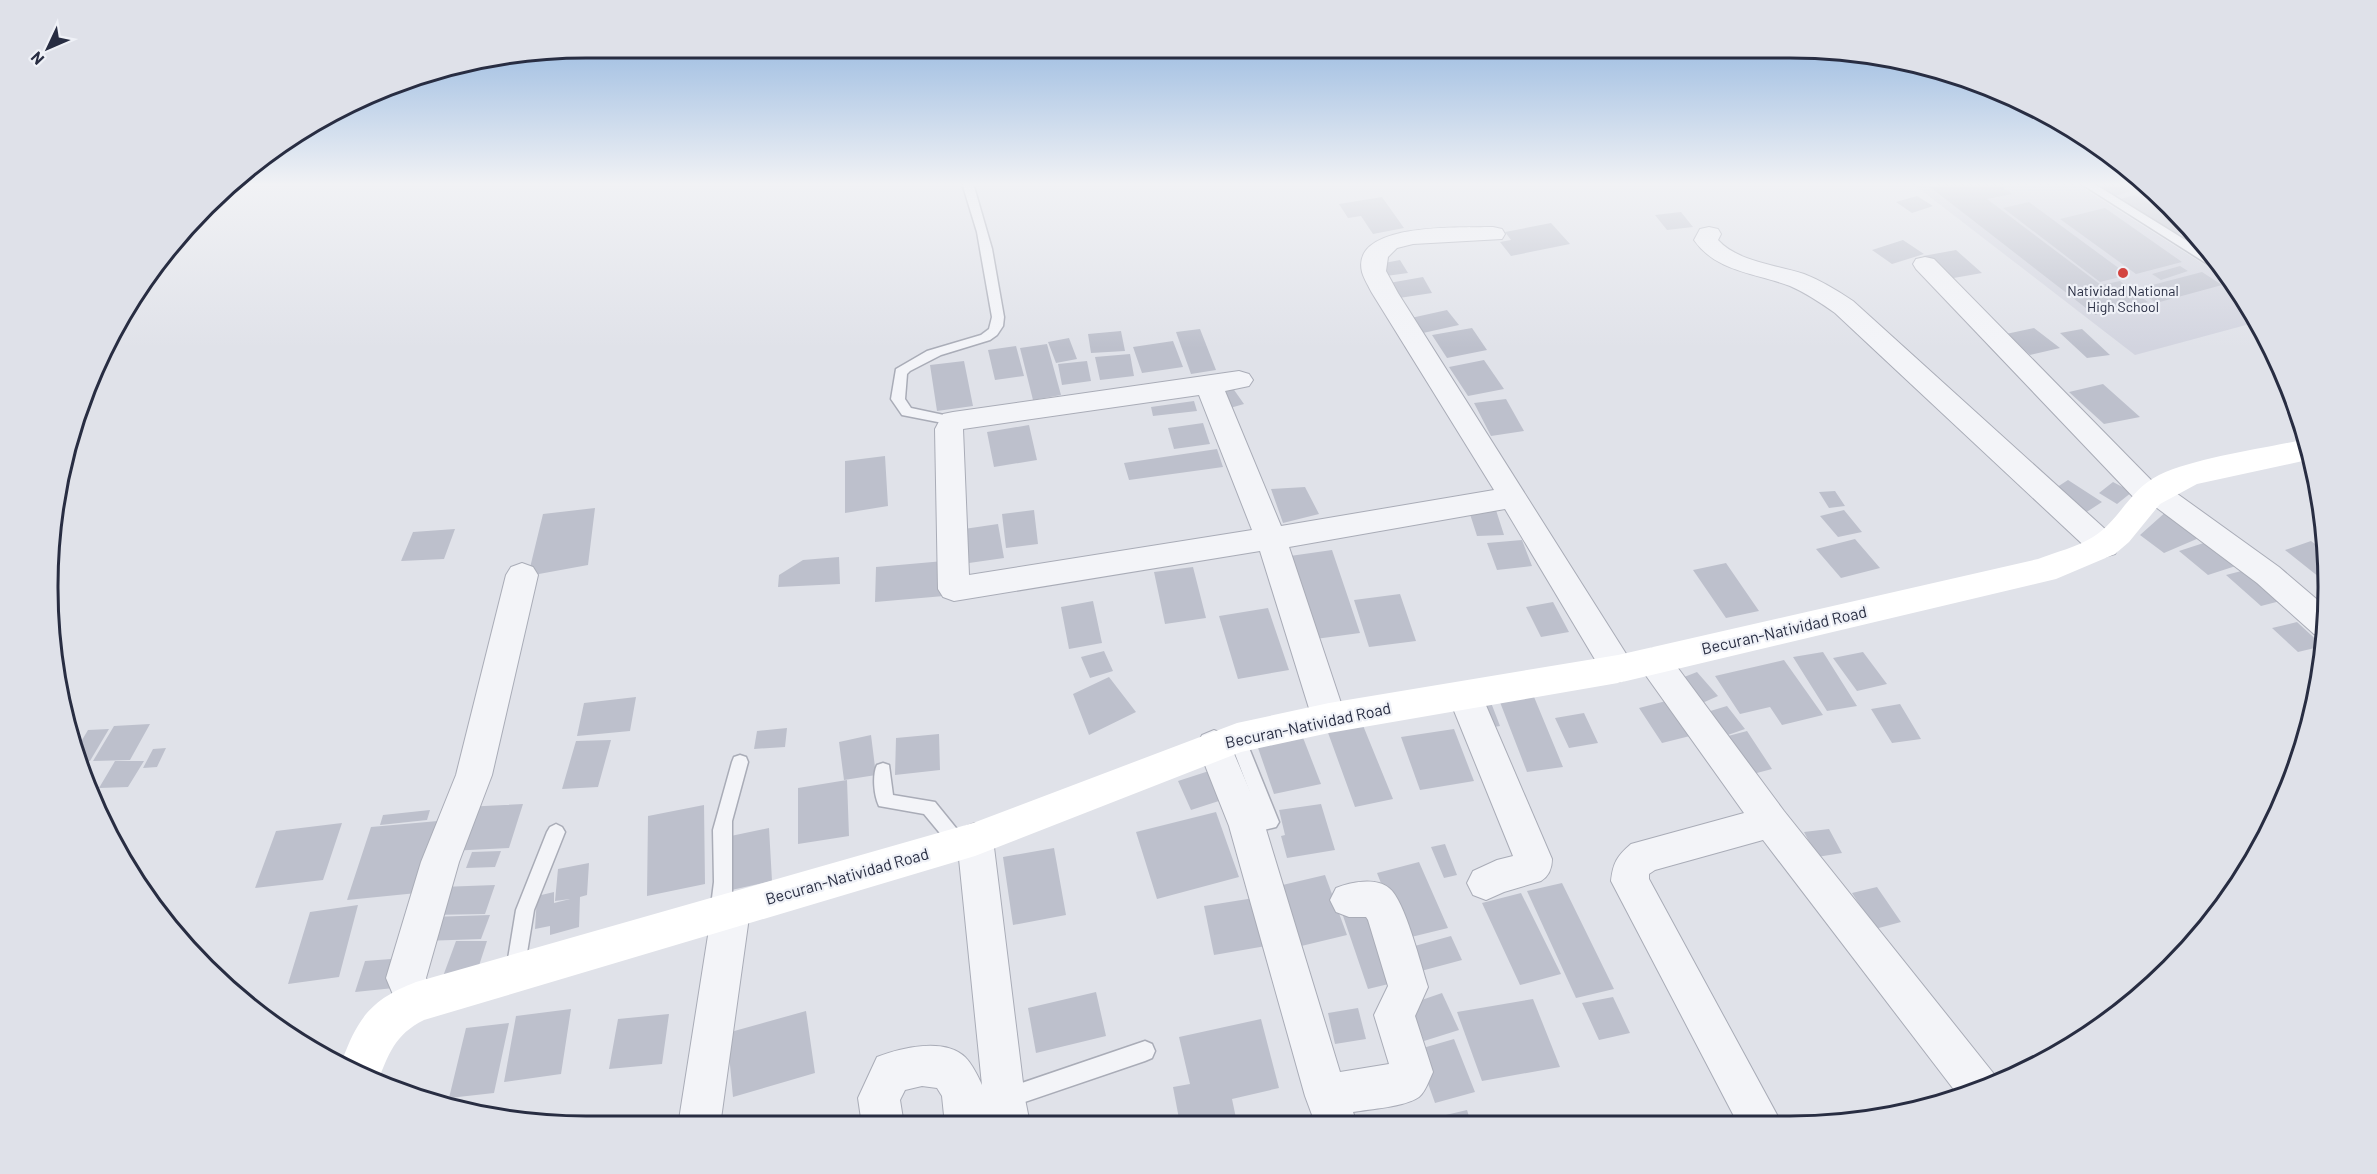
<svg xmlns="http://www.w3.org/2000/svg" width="2377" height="1174" viewBox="0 0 2377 1174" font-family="Barlow,sans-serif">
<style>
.built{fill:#d2d4df}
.building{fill:#bdc0cc}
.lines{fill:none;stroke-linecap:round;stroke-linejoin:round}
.lane-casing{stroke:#a9acb7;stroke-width:3}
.street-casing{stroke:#a9acb7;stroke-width:2}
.lane{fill:#f3f4f8;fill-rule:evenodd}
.street{fill:#f3f4f8;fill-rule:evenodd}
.secondary{fill:#fff;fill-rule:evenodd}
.poi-dot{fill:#d34440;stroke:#eff1f7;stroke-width:2}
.labels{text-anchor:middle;stroke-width:4.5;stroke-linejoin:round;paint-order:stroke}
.far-poi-label{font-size:14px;fill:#282d42;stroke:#eff1f7}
.street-label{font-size:16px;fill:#282d42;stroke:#eff1f7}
.rim{fill:none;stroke:#282d42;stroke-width:3}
</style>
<rect width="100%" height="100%" fill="#e0e2e9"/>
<path class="built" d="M1912 183H2075L2235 284 2257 322 2135 355Z
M2079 183H2143L2171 206 2231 279Z"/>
<path class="building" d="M1947 183H1997L2012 194 1987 199 2101 285 2120 281 2148 302 2095 315 1930 187Z
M2113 183H2118L2131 191 2112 197 2097 188Z
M2133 184 2146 192 2139 194 2126 186Z
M2135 195 2189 228 2191 230 2173 235 2117 200Z
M1917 196 1933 206 1912 213 1896 202Z
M1382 197 1404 228 1373 234 1361 216 1348 218 1339 204Z
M2029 202 2128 275 2100 282 2003 208Z
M2105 208 2182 262 2136 274 2060 219Z
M1681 212 1693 227 1667 230 1655 215Z
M1551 223 1570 244 1511 256 1500 242 1511 240 1505 232Z
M2196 237 2210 253V254L2187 239Z
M1903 240 1924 254 1892 264 1872 250Z
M1956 250 1982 273 1948 279 1923 256Z
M1400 260 1408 273 1386 276 1379 264Z
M2180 266 2188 271 2161 280 2152 274Z
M2202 272 2222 285 2156 303 2137 289Z
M1423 277 1432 293 1399 298 1389 283Z
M1447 310 1459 325 1423 333 1411 318Z
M1472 328 1487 350 1447 358 1432 335Z
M2034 328 2060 348 2030 355 2006 334Z
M1200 329 1216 370 1191 374 1176 332Z
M2082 329 2110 355 2087 358 2060 333Z
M1121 331 1125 351 1091 353 1088 334Z
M1069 338 1077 359 1056 363 1048 342Z
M1173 341 1183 367 1142 373 1133 347Z
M1047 344 1061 395 1033 400 1020 348Z
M1016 346 1024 376 995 380 988 350Z
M1130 354 1134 376 1100 380 1095 357Z
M1484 360 1504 389 1468 396 1449 367Z
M964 361 973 406 937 411 930 365Z
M1087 361 1091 381 1062 385 1058 364Z
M2103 384 2140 417 2104 424 2069 392Z
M1232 387 1244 404 1230 408 1218 390Z
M1506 399 1524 431 1491 436 1474 403Z
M1194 401 1197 411 1153 416 1151 407Z
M1203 423 1210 444 1174 449 1168 428Z
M1029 425 1037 460 994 467 987 432Z
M1217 449 1223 467 1129 480 1124 463Z
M885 456 888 506 845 513V461Z
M2068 480 2102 502 2082 515 2048 493Z
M2113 482 2132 492 2117 504 2099 493Z
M1305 487 1319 514 1283 523 1271 489Z
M1835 491 1845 506 1829 508 1819 492Z
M595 508 588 565 528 576 543 514Z
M1034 510 1038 544 1006 548 1002 514Z
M1496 510 1504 535 1477 536 1469 511Z
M1844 510 1862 532 1838 537 1820 516Z
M2168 510 2206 535 2164 553 2140 535Z
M998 524 1004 558 969 563 964 529Z
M455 529 444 559 401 561 413 532Z
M2219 538 2248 562 2208 575 2179 551Z
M1855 539 1880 568 1841 578 1816 549Z
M1522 540 1532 566 1497 570 1487 543Z
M2311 541 2326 552 2329 585 2285 550Z
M1332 550 1360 633 1308 640 1283 557Z
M839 557 840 584 778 587 779 575 803 560Z
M944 561V596L875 602 876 567Z
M1726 563 1759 611 1726 618 1693 570Z
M1193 567 1206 618 1165 624 1154 572Z
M2253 568 2288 599 2261 606 2226 575Z
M1400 594 1416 641 1369 647 1354 600Z
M1093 601 1102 643 1069 649 1061 607Z
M1553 602 1569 632 1541 637 1526 607Z
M1268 608 1289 670 1238 679 1219 616Z
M2297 622 2323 646 2298 652 2272 628Z
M1104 651 1113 671 1090 678 1081 657Z
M1823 652 1857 706 1827 711 1793 657Z
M1863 652 1887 684 1857 691 1833 658Z
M1784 660 1823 715 1782 725 1770 707 1740 714 1715 676Z
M1697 672 1718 696 1700 704 1679 679Z
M1109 677 1136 712 1089 735 1073 694Z
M1532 692 1563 767 1527 772 1498 697Z
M636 697 630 731 577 736 584 703Z
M1490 700 1500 726 1482 729 1472 703Z
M1666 701 1690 736 1662 743 1639 708Z
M1900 704 1921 739 1892 743 1871 709Z
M1727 706 1745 729 1725 736 1707 712Z
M1584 713 1598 743 1569 748 1555 718Z
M1362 723 1393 799 1355 807 1327 730Z
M150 724 130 760 93 761 114 726Z
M787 728 785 747 754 749 757 731Z
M109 729 90 761 84 762 79 745 88 730Z
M1454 729 1474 781 1420 790 1401 737Z
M1747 731 1772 769 1753 774 1728 736Z
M939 734 940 770 895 775 896 738Z
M871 735 876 775 844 780 839 742Z
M1302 735 1321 784 1274 794 1257 745Z
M611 740 598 787 562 789 576 741Z
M166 748 157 767 143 768 153 749Z
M115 761H144L128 787 99 788Z
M1209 771 1222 800 1191 810 1178 781Z
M847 780 849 836 798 844V788Z
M523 804 509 848 449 851 464 807Z
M1321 804 1335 850 1287 858 1281 836 1285 835 1279 810Z
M704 805 705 884 647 896 648 816Z
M430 810 427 820 380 825 383 815Z
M1216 812 1239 877 1157 899 1136 832Z
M438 821 417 893 347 900 371 827Z
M342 823 323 880 255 888 276 831Z
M769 828 772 881 727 891 726 837Z
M1829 829 1842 853 1817 857 1804 832Z
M1445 844 1457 875 1444 878 1431 847Z
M1054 848 1066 915 1013 925 1003 857Z
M501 851 495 867 466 868 472 852Z
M1419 862 1448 928 1403 939 1377 873Z
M589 863 587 895 580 897 579 927 550 935V926L535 929 537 896 554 892V903L570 899 555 901 558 869Z
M1325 875 1347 935 1293 948 1274 887Z
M1562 883 1614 989 1576 998 1527 891Z
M495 885 485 914 430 915 441 887Z
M1877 887 1901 922 1875 929 1852 893Z
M1521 893 1561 974 1520 985 1482 903Z
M1254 898 1266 946 1214 955 1204 906Z
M1374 904 1401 981 1368 989 1341 910Z
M358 905 339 977 288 984 310 912Z
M490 915 481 939 423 941 431 917Z
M1451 936 1462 960 1421 971 1411 947Z
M456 941H487L475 978 442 979Z
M404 958 394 988 355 992 365 961Z
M1096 992 1106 1036 1036 1053 1028 1008Z
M1442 993 1459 1030 1424 1041 1410 1004Z
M1613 997 1630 1033 1599 1040 1582 1003Z
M1533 999 1560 1067 1482 1081 1457 1012Z
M1358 1008 1366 1039 1335 1044 1328 1013Z
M571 1009 561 1074 504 1082 516 1016Z
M806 1011 815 1073 733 1097 727 1033Z
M669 1014 662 1064 609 1069 618 1019Z
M1261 1019 1279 1088 1232 1099 1236 1118 1207 1124H1180L1173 1087 1190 1084 1179 1037Z
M509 1023 494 1093 449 1098 466 1028Z
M1454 1039 1475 1092 1435 1103 1416 1050Z
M1467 1110 1471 1123H1416V1122Z"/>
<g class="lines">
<g class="lane-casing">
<path id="lane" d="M962 183H973L992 249 1004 317 1003 326 997 335 990 340 941 355 910 371 907 374 905 399 911 408 958 418 960 421 958 424 953 425 902 415 891 399 896 369 927 351 981 335 989 329 992 317 977 232Z
M2080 183H2093L2213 257 2224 270H2217Z
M1237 731 1243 733 1245 738 1279 822 1276 827 1247 834 1241 831 1238 826 1241 821 1259 816 1229 738 1231 733Z
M740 755 746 757 748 762 732 821V892L725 920 719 922 713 920 710 914 714 882 713 830 732 762 734 757Z
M883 763 889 765 893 795 935 802 965 839 968 844 965 849 959 852 953 849 924 814 879 806C874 796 872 775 877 765Z
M556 824 562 827 565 832 534 910 524 971 522 977 515 980 508 977 506 971 516 910 547 832 550 827Z
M1145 1041 1152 1044 1155 1051 1152 1058 1145 1061 1007 1108 1000 1105 997 1098 1000 1091 1007 1088Z"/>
</g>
<g class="street-casing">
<path id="street" d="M1493 227 1502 229 1505 234 1502 239 1413 244 1397 248 1388 257 1386 271 1398 293 1630 660 1635 669 1630 678 1618 682 1606 678 1505 509 1289 547 1346 718 1341 728 1329 732 1317 728 1312 718 1260 551 954 601 943 597 938 589 935 429 943 414 953 412 1239 371 1249 374 1253 380 1249 386 1225 391 1281 526 1494 490 1372 293C1369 287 1364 279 1362 272 1350 221 1464 228 1493 227ZM1199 395 1252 530 969 575 963 429Z
M1709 227 1718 229 1721 234 1718 240C1738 262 1777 265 1804 274 1822 281 1838 291 1853 301L2115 538 2119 546 2115 554 2104 557 2093 554 1835 313C1821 303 1806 293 1790 286 1756 273 1716 272 1694 240L1700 229Z
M1925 257 1934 259 2153 482 2165 485 2279 567 2327 608 2324 637 2314 634 2257 583 2153 505 2139 503 1916 269 1913 264 1916 259Z
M522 563 533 567 538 575 492 775 459 862 426 978 436 1002 430 1016 416 1021 402 1016 386 978 421 862 456 775 506 575 511 567Z
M1654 648 1666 652 1784 811 1994 1074 1998 1084 1958 1095 1763 840 1655 870 1649 874V879L1781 1122H1737L1611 881C1613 863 1617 856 1631 844L1744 813 1642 670 1637 661 1642 652Z
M1465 682 1477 686 1482 696 1552 859C1552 868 1549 876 1541 881L1504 892 1486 900 1473 895 1467 883 1473 871 1497 860 1513 856 1448 696 1453 686Z
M1214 730 1226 735 1265 826 1340 1072 1389 1064 1374 1015 1388 986 1368 920 1366 917H1349L1336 912 1330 900 1336 888C1350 882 1376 877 1389 888 1405 900 1421 966 1428 987L1415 1016 1433 1072C1429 1080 1426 1091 1419 1097 1405 1107 1370 1109 1353 1112L1357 1123H1315L1305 1096 1229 826 1197 745 1202 735Z
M975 823 988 828 993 839 1025 1099 1030 1124 988 1125 987 1118V1125H945L942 1096 937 1088 922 1086 905 1090 900 1100 904 1125H862L858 1098 877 1057C900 1048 944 1037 965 1057 972 1064 978 1076 982 1085L957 839 962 828Z
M731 892 745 898 750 910 720 1126H678L712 910 717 898Z"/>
</g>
<use href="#lane" class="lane"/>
<use href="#street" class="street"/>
<path class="secondary" d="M2306 439 2312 459 2197 484 2160 504 2129 542 2115 554 2056 579 1618 683 1329 733 1241 752 975 856 424 1020C394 1035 389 1054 377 1083L342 1061C358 1017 372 999 416 982L973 823 1237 723 1329 703 1618 655 2038 559C2056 552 2077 547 2093 537 2120 520 2129 490 2159 475 2198 457 2263 449 2306 439Z"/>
</g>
<linearGradient id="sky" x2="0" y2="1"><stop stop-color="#88afdc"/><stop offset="0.53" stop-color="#f1f2f5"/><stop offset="1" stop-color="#f1f2f5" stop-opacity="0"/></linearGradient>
<rect width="2377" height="348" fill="url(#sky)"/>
<circle class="poi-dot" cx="2123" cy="273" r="6"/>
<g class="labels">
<g class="far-poi-label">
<text x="2123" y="296">Natividad National<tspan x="2123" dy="16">High School</tspan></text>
</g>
<g class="street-label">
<text transform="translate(1784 630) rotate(-13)" y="6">Becuran-Natividad Road</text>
<text transform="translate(1308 725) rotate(-12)" y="6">Becuran-Natividad Road</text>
<text transform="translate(847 876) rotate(-16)" y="6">Becuran-Natividad Road</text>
</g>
</g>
<path d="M0 0H2377V1174H0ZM586 58H1790A528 528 0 0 1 2318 586V588A528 528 0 0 1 1790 1116H586A528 528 0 0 1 58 588V586A528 528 0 0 1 586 58Z" fill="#dfe1e9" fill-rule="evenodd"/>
<path class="rim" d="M586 58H1790A528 528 0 0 1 2318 586V588A528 528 0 0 1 1790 1116H586A528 528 0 0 1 58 588V586A528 528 0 0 1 586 58Z"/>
<g transform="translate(48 48) rotate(226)" stroke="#eff1f7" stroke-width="4.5" paint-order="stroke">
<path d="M0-4.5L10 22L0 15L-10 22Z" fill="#282d42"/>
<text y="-9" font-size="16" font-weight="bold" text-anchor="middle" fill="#282d42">N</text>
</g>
</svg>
